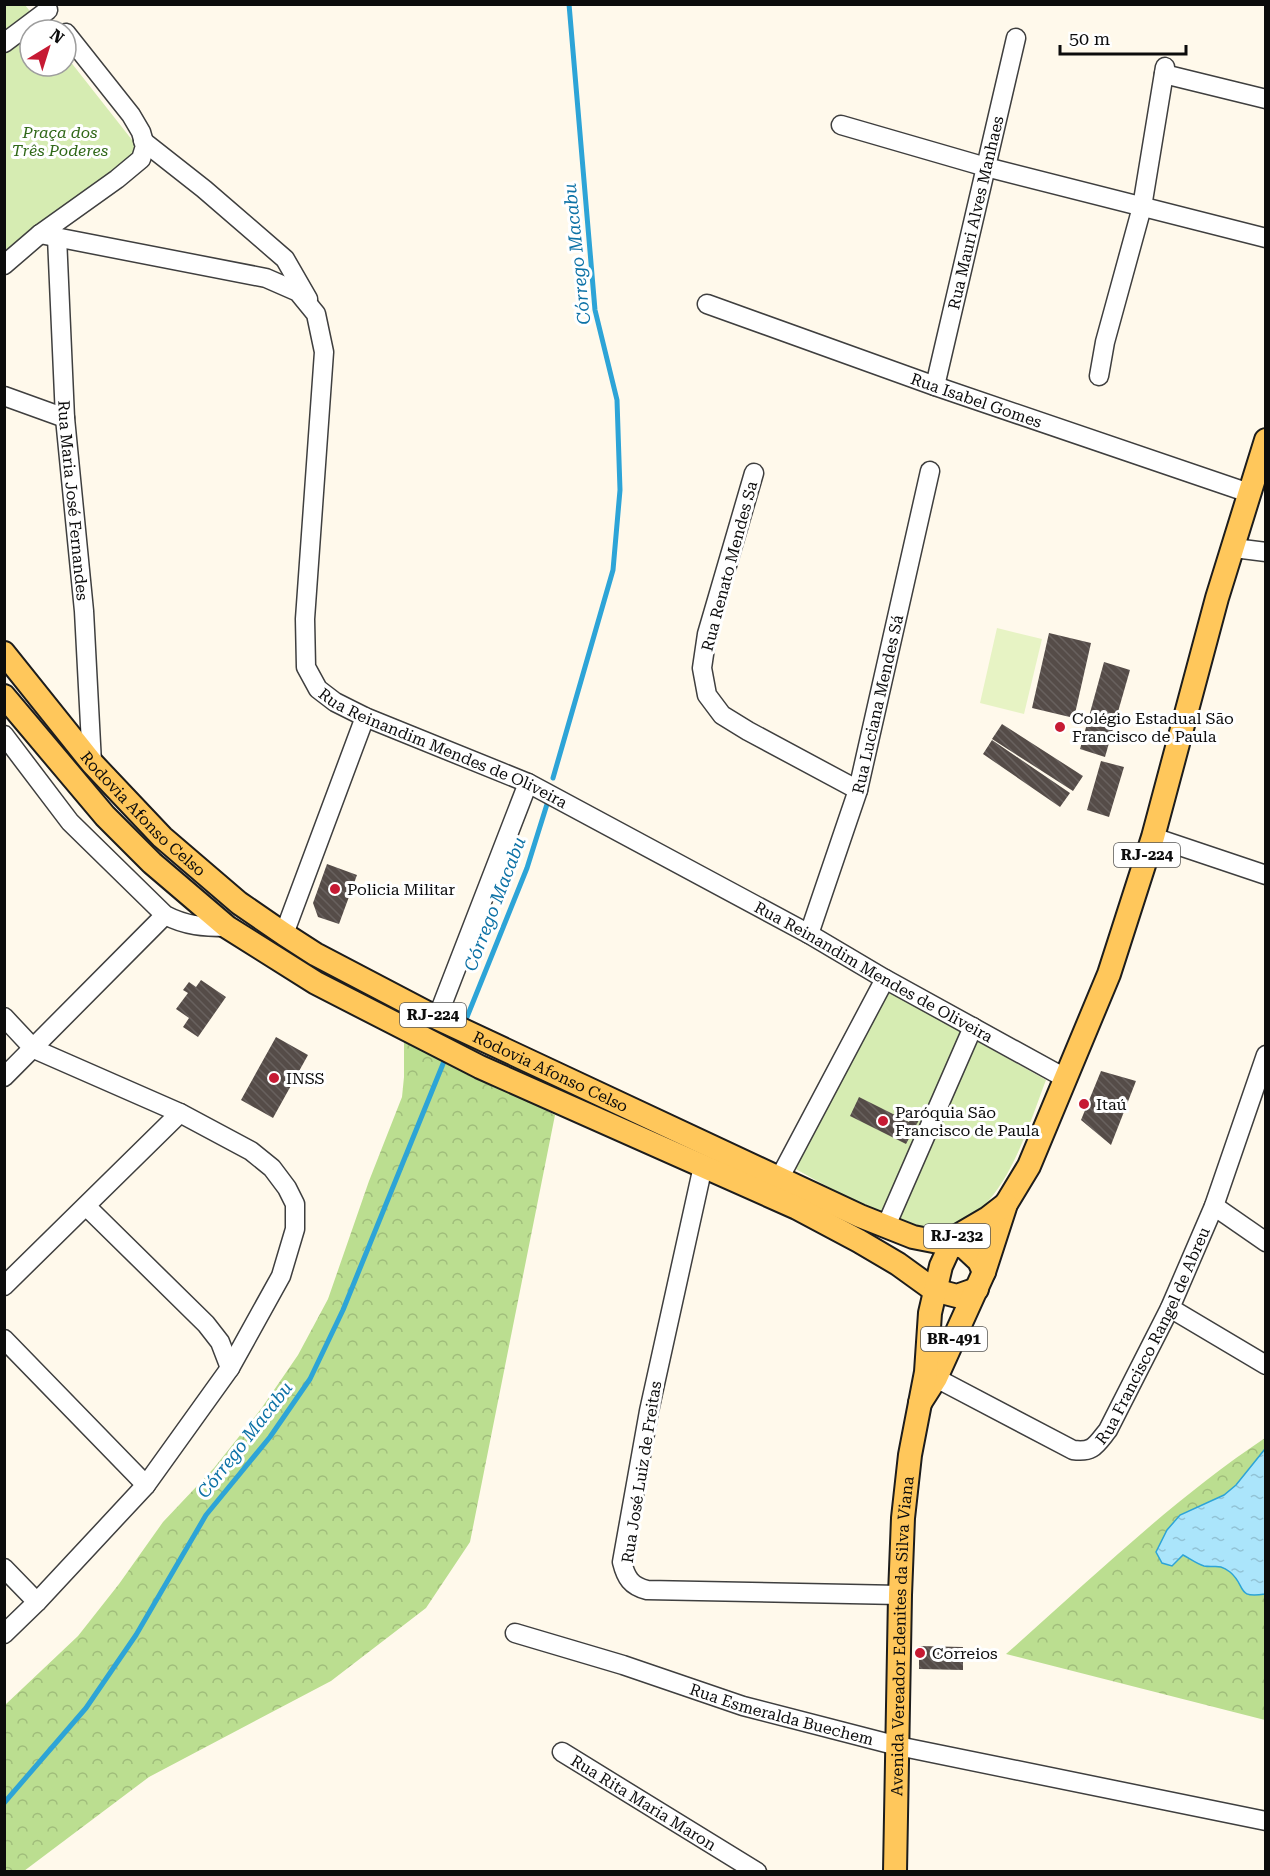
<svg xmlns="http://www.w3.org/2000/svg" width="1270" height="1876" viewBox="0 0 1270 1876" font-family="'Roboto Serif',serif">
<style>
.forest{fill:url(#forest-crowns)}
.park{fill:#d6ecb2}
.pitch{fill:#e7f3c4}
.water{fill:url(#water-ripples);stroke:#2da4d7;stroke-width:1.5}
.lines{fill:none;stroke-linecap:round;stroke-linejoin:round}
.stream{stroke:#2da4d7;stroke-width:5}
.building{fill:url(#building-back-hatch)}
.minor-casing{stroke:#3f3f3f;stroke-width:21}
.major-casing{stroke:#1d1d1d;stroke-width:26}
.minor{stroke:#fff;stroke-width:18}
.major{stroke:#ffc75b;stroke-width:22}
.poi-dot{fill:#c61a33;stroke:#fff;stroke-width:2}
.labels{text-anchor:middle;stroke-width:6;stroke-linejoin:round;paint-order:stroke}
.shield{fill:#fff;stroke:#555;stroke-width:1.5}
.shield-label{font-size:15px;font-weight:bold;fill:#0c0c0c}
.park-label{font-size:16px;font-style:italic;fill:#306818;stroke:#fff}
.street-label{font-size:16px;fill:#0c0c0c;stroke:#fff}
.poi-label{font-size:16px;fill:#0c0c0c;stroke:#fff;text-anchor:start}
.water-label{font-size:18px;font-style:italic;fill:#0d72a6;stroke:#fff}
</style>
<defs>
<pattern id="forest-crowns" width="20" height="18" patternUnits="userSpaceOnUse" patternTransform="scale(1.5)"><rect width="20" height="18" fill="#bbde90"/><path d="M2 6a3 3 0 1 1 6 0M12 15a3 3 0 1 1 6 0" fill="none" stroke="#a0bd7b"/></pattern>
<pattern id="water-ripples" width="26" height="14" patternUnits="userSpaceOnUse" patternTransform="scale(1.5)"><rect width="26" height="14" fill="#abe5fb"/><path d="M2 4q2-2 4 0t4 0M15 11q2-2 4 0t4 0" fill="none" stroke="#92c3d6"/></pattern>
<pattern id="building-back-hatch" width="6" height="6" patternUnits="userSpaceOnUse" patternTransform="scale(1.5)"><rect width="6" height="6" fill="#554c48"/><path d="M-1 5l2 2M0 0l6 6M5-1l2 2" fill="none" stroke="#68615e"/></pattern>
</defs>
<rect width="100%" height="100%" fill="#fff9eb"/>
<path class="forest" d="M404 1038 555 1115 470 1542 426 1608 331 1681 149 1777 24 1871 5 1872V1705L78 1636 119 1584 163 1522 214 1468 261 1409 298 1355 328 1299 369 1181 402 1097 404 1077Z
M1265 1438V1720L1006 1654C1090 1580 1172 1500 1265 1438Z"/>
<path class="park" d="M5 5H25L45 30H30V66H66V56L136 145V154L5 258Z
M887 990 1046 1080C1021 1145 993 1254 900 1226 889 1223 878 1214 868 1209 843 1195 817 1181 792 1167Z"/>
<path class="pitch" d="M997 628 1042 639 1024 714 980 703Z"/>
<path class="water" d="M1265 1449V1594C1235 1599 1247 1586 1230 1572 1219 1563 1215 1568 1204 1566 1197 1564 1189 1558 1183 1555L1172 1566 1162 1563 1156 1552 1167 1530 1180 1515 1224 1495 1236 1485Z"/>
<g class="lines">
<path class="stream" d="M553 778 613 570 620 490 617 400 595 310 569 4
M467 1017 527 868 548 801
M4 1803 86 1708 136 1635 206 1515 270 1437 310 1379 343 1310 445 1059"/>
</g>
<path class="building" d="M1049 633 1091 643 1074 718 1032 708Z
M1104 662 1130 670 1105 757 1080 749Z
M1002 724 1083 776 1073 791 992 739Z
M992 740 1070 793 1060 807 983 754Z
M1101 761 1124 767 1109 817 1087 810Z
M327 864 357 875 339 924 318 917 313 903Z
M201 980 226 997 198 1037 183 1027 189 1018 176 1009 188 993 183 990 189 982 196 987Z
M276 1037 308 1055 273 1118 241 1100Z
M1101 1071 1136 1081 1111 1145 1081 1120Z
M859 1097 909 1122 911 1116 919 1120 906 1144 850 1116Z
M919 1646 963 1647V1670L919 1669Z"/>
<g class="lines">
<g class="minor-casing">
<g id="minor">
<path d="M4 43 48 10"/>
<path d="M1164 74 1266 99"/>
<path d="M841 125 986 167 1266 238"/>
<path d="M143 141 204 189 285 259 308 299"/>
<path id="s1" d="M40 234 266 278 298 292 316 314 324 352 305 619 306 667 318 689 335 702 365 717 528 783 809 934 885 979 1065 1078"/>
<path id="s2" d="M57 237 65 418 84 611 92 763"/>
<path d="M4 265 40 234 117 179 141 159 145 146 141 132 131 115 66 33"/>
<path id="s3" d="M707 304 935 386 1249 493"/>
<path d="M1099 376 1105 342 1142 207 1165 67"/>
<path id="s4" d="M935 386 1016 38"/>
<path d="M4 396 65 418"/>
<path d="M754 473 707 634 702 668 707 695 722 715 748 731 858 790"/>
<path d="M1234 548 1266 552"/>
<path d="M4 735 70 822 165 915C186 926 204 927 227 927"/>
<path d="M1153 837 1266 875"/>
<path d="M284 934 365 717"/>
<path id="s5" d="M809 934 858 790 930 471"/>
<path d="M4 1017 34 1049 180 1113 251 1151 272 1168 287 1188 295 1204V1229L281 1276 230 1368 146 1485 37 1602 4 1634"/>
<path d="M437 1018 528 783"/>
<path d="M4 1077 165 915"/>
<path d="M703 1166 649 1411 622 1562C626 1578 631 1586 647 1590L900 1595"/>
<path d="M779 1179 885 979"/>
<path d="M86 1206 206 1324 220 1342 230 1368"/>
<path d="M1214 1206 1266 1242"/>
<path d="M886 1226 973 1027"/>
<path d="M4 1286 180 1113"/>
<path d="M1170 1308 1266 1365"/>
<path d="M4 1339 146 1485"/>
<path id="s6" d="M936 1378 1073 1450C1093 1453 1096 1445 1108 1430L1170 1308 1214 1206 1266 1055"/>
<path d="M4 1568 37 1602"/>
<path id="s7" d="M515 1633 623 1665 743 1706 898 1746 1266 1821"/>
<path id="s8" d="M562 1752 757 1872"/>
</g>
</g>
<g class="major-casing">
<g id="major">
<path id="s9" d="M4 653 92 763 162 837 239 903 284 934 315 954 437 1018 860 1216 913 1237 964 1247 979 1261 984 1272"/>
<path d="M4 696 105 816 152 863 227 927 316 983 480 1067 797 1208 859 1241 898 1264 934 1290 957 1296 977 1289"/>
<path d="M920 1403 936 1378 984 1272 1006 1204 1029 1166 1109 974 1153 837 1217 598 1266 440"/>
<path id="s10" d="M895 1872 900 1595 903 1518 910 1455 926 1372 930 1313 941 1266 951 1244 959 1235 988 1218 1006 1204"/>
</g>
</g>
<use href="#minor" class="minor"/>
<use href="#major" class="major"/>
</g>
<g class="poi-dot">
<circle cx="1060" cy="727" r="6"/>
<circle cx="335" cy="889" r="6"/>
<circle cx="274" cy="1078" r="6"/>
<circle cx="1084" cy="1104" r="6"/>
<circle cx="883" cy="1121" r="6"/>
<circle cx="920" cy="1653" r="6"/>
</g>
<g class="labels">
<g class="shield">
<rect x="1114" y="843" width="66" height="24" rx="4.5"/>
<rect x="400" y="1003" width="66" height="24" rx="4.5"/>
<rect x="924" y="1224" width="66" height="24" rx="4.5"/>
<rect x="921" y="1327" width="66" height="24" rx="4.5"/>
</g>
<g class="shield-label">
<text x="1147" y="860">RJ-224</text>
<text x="433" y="1020">RJ-224</text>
<text x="957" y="1241">RJ-232</text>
<text x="954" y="1344">BR-491</text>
</g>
<g class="park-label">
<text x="60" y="138">Praça dos<tspan x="60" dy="18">Três Poderes</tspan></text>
</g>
<g class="street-label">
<text dy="6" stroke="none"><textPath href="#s4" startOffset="178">Rua Mauri Alves Manhaes</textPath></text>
<text dy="6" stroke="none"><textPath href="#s3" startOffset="286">Rua Isabel Gomes</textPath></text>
<text dy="6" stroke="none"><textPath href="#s2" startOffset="264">Rua Maria José Fernandes</textPath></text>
<text transform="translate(729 566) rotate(-75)" y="6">Rua Renato Mendes Sa</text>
<text dy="6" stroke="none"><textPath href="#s5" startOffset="240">Rua Luciana Mendes Sá</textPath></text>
<text dy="6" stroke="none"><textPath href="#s1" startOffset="812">Rua Reinandim Mendes de Oliveira</textPath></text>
<text dy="6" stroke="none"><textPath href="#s9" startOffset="213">Rodovia Afonso Celso</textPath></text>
<text dy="6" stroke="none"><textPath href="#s1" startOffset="1298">Rua Reinandim Mendes de Oliveira</textPath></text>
<text dy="6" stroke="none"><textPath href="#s9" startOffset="699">Rodovia Afonso Celso</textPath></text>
<text dy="6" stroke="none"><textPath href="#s6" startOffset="303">Rua Francisco Rangel de Abreu</textPath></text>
<text transform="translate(641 1472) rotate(-81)" y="6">Rua José Luiz de Freitas</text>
<text dy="6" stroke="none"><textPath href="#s10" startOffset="236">Avenida Vereador Edenites da Silva Viana</textPath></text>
<text dy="6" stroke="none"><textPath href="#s7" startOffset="279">Rua Esmeralda Buechem</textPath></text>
<text dy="6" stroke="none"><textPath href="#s8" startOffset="96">Rua Rita Maria Maron</textPath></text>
</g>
<g class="poi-label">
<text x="1072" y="724">Colégio Estadual São<tspan x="1072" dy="18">Francisco de Paula</tspan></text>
<text x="347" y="895">Policia Militar</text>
<text x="286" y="1084">INSS</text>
<text x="1096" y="1110">Itaú</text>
<text x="895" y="1118">Paróquia São<tspan x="895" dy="18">Francisco de Paula</tspan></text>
<text x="932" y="1659">Correios</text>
</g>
<g class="water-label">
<text transform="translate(577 254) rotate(-96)" y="6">Córrego Macabu</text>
<text transform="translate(495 904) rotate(-69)" y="6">Córrego Macabu</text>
<text transform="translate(245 1440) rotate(-52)" y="6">Córrego Macabu</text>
</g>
</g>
<rect width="1270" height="1876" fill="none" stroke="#0c0c0c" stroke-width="12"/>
<g transform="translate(48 48) rotate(38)"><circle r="28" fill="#ffffff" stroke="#9e9e9e" stroke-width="1.5"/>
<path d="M0-4.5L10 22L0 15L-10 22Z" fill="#c61a33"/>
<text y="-9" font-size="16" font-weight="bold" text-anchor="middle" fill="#0c0c0c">N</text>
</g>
<path d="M1060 45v9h126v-9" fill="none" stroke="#0c0c0c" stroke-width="3"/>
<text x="1069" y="45" font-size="18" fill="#0c0c0c" stroke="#ffffff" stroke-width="4.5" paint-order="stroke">50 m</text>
</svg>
